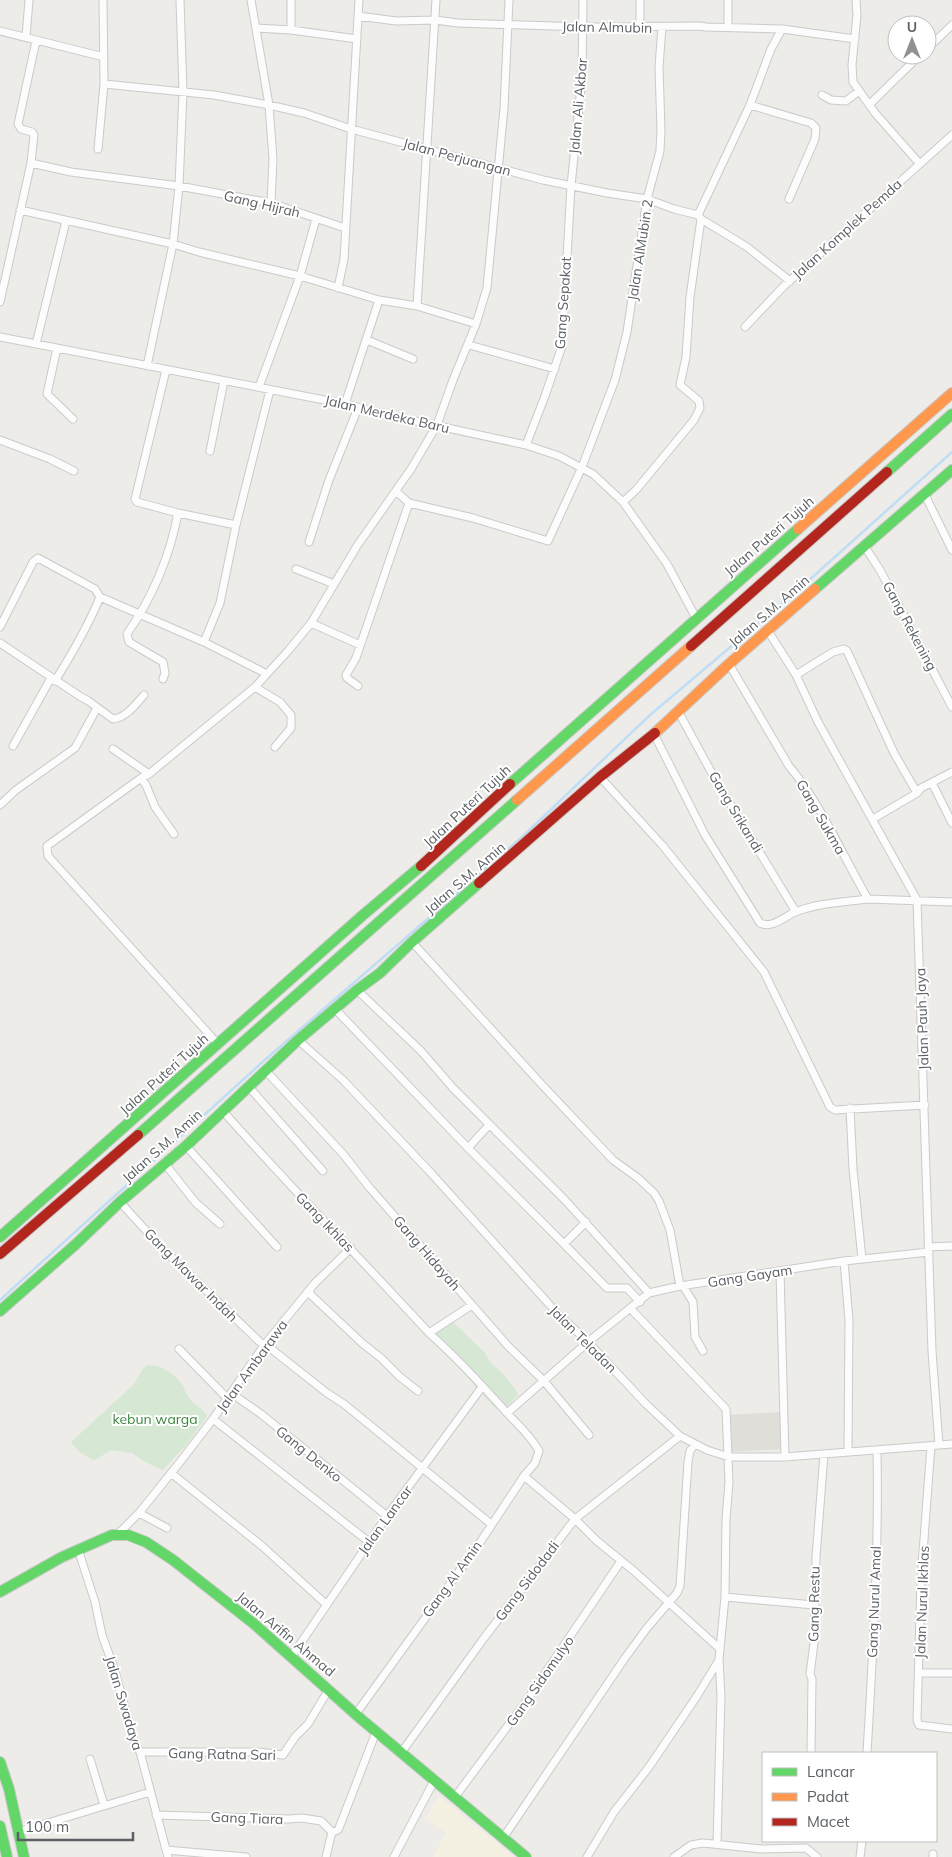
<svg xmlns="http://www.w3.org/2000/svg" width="952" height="1857" viewBox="0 0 952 1857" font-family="Mulish,sans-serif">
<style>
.commercial{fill:#f5f1e2}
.education{fill:#e0ded8}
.green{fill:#d6e8d4}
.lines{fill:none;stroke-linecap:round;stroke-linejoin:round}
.stream{stroke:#bfdef5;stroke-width:2.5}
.street-casing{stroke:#c9caca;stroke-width:9}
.fast-casing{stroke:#c8c8c8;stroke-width:12}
.slow-casing{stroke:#c8c8c8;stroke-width:12}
.jam-casing{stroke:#c8c8c8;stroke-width:12}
.street{stroke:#fcfcfc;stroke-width:7}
.fast{stroke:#63d668;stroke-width:10}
.slow{stroke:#ff974d;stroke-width:10}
.jam{stroke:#b3261e;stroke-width:10}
.labels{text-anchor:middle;stroke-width:4;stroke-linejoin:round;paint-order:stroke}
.street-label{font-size:14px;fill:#5d6165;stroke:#fff}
.park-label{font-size:14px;fill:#3b863e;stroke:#fff}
</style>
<rect width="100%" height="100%" fill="#edece8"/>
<path class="commercial" d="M439 1796 513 1857H433L446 1833 425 1819Z"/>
<path class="education" d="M782 1412 784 1449 729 1452 727 1415Z"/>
<path class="green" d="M452 1321 485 1353 491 1363 503 1374 516 1390 518 1395 501 1412 493 1406 459 1368 427 1336 442 1329Z
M148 1365C161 1364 178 1376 184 1388 187 1392 186 1395 190 1399 195 1405 202 1408 207 1416L187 1444 163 1470 147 1463 132 1453 110 1450 99 1458 93 1460 78 1451 71 1442 133 1385 143 1369Z"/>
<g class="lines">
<path class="stream" d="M0 1300 267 1058 522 837 650 715 798 590 952 452"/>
<g class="street-casing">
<path id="street" d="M251 0 269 105 273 159 271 203
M291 0V30
M640 0V27
M728 0V27
M856 0 857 15 852 65 853 82 875 113 919 163
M358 16 396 21 435 20 458 23 583 27 700 26 706 27 782 29 855 39
M256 28 291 30 357 39
M0 31 104 57
M26 37 29 0
M927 49 952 25
M104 84 214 95 269 105 304 113 351 129 543 180 607 193 647 199 674 209 698 215 701 219 747 247 790 281
M822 95 831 100 846 101 859 91
M870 104 920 55
M750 105 811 123 816 128 815 139 789 199
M98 149 104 84 103 0
M31 163 71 172 179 186 271 203 345 228
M20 210 173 244 199 252 300 276 379 300 417 306 476 324
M698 215 750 105 771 49 782 29
M338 288 344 259 359 0
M0 302 31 163 34 135 32 132 21 129 18 124 36 41
M417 306 436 0
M745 327 783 287 952 135
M0 337 345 404 392 416 526 445 559 456 593 474 623 502 667 564 696 618
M367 340 413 359
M36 344 66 221
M469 345 555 369
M57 348 47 394 73 419
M147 366 173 244 179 186 183 92 180 0
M166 370 135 499 137 502 178 513 236 525
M259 387 300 276 316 219
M345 404 379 300
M0 440 50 459 74 471
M526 445 545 396 562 346 571 186 582 77 583 0
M210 451 224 381
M396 491 409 503 473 518 548 541 582 467 615 380 627 332 647 199 660 151 661 130 659 67 662 27
M925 495 952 550
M623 502 636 490 694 420 700 408 699 401 680 385 686 357 690 297 701 219
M309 542 329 480 358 408
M865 547 880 570 952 707
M296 569 334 584
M100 597 204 642 267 674
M311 623 360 645
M0 627 33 562 38 558 95 589 100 597C88 626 72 654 55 681
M768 631 796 675 818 722 917 900 932 1351 939 1445
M204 642 220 603 236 525 270 390
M0 643 81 697 87 700 113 719C126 718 136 704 144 695
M729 664 789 766C822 805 842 855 868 899L952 902
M796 675 833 652 844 649 847 651 894 753 917 793
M163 679 165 673 163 662 129 642 127 634C152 598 170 556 178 513
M358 686 347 678 346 675 356 658 409 503
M255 687 280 702 291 715V728L275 747
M678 711 715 779 796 912
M654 734 705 835 760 923C772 929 784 917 795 912 818 903 844 902 868 899
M13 746 51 678
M113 749 149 774
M600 777 663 846 764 972 830 1107 835 1110 925 1105
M141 778 146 785 155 807 174 834
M932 783 952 823
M0 805 16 790 75 748 97 708
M873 819 917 793 921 788 952 772
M412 942 544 1087 613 1160 638 1178 654 1193 659 1201 670 1230 680 1286
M357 990 421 1051 453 1088 565 1200 649 1293
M335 1009 468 1148 564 1244
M298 1040 343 1080 431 1173 557 1313 588 1342 645 1403 680 1436 707 1450 729 1457H785L952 1444
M218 1044 48 856 47 846 141 778 149 774 255 687 288 651 311 623 357 546 411 469 437 425 453 380 476 324 487 288 504 108 509 0
M265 1070 343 1154 369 1187 508 1346 544 1381 589 1435
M248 1086 323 1171
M850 1108 853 1169 862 1259
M222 1110C289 1186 360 1258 429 1333L472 1305
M186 1146 277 1247
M468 1148 489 1125
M165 1164 196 1203 220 1224
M120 1202 161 1247 264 1346
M586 1222 564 1244 607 1288H627L640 1302
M928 1247 952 1246
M844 1261 849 1320 848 1451
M780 1271 785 1457
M683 1286 693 1302 695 1337 703 1351
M309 1290 311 1295 362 1343 381 1358 400 1377 418 1391
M630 1308 726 1409 729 1482 726 1519 725 1597 719 1659 721 1696 717 1844
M265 1344 327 1393 344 1404 491 1524
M179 1349 227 1398
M231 1393 261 1414 387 1516
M507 1413 588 1342 649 1293 680 1286 844 1261 929 1252
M213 1419 369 1542
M931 1446 921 1579 917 1720 919 1725 952 1729
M171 1473 262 1546 327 1605
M524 1476 575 1519 597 1541 634 1571 720 1649
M139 1513 167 1528
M118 1534 139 1513 180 1462 213 1419 265 1344 315 1283 351 1248
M78 1549 95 1602 102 1635 114 1668 135 1744 140 1752 168 1857
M725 1597 814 1605
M292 1656 387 1516 482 1387
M919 1673H952
M355 1715 481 1541 524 1476 535 1463 539 1451C531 1436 518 1425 507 1413 482 1385 457 1358 429 1333
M140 1752H259L283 1755 295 1737 308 1724 329 1689
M401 1753 484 1638 575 1519 680 1436
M811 1753 812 1679 810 1674 814 1643 816 1557 824 1454
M867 1753C873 1652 879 1551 877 1450
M90 1759 104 1805
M455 1797 527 1700 621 1561
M156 1815 289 1819 302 1818 321 1821 332 1832
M18 1832 150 1792
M332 1832 338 1830 339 1828 376 1732
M503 1838 625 1658 647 1628 677 1593 680 1586 688 1462 690 1451 695 1444
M166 1850 246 1857
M933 1854V1857
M326 1857 332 1832
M394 1857 434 1781
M587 1857 614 1812 649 1767 697 1696 719 1660
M674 1857 691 1845 703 1843 761 1849 806 1848 817 1857
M860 1857 862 1841"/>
</g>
<g class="fast-casing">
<path id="fast" d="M887 472 952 414
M815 589 952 470
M510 784 798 529
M138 1135 517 800
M0 1237 363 915 421 866
M0 1311 76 1244 120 1202 186 1146 298 1040 357 990 380 973 412 942 479 883
M0 1592 62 1557 112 1535H128L146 1542 173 1560 253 1623 361 1719 526 1857
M0 1762 9 1789 24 1857
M0 1826 7 1857"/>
</g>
<g class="slow-casing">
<path id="slow" d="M798 529 952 393
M655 733 729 664 815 589
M517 800 691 646"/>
</g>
<g class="jam-casing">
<path id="jam" d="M691 646 887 472
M421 866 510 784
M479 883 600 777 655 733
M0 1254 138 1135"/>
</g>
<use href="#street" class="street"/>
<use href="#fast" class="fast"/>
<use href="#slow" class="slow"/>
<use href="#jam" class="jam"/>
</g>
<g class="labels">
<g class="street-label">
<text transform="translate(607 27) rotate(1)" y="5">Jalan Almubin</text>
<text transform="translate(578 106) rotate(-85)" y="5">Jalan Ali Akbar</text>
<text transform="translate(457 157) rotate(15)" y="5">Jalan Perjuangan</text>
<text transform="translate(262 204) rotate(13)" y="5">Gang Hijrah</text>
<text transform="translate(847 229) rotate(-42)" y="5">Jalan Komplek Pemda</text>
<text transform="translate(640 250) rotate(-81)" y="5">Jalan AlMubin 2</text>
<text transform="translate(563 303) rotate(-86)" y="5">Gang Sepakat</text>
<text transform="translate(387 414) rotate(13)" y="5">Jalan Merdeka Baru</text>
<text transform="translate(769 536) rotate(-41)" y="5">Jalan Puteri Tujuh</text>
<text transform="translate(769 611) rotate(-41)" y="5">Jalan S.M. Amin</text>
<text transform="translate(910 626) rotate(62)" y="5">Gang Rekening</text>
<text transform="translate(467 806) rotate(-43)" y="5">Jalan Puteri Tujuh</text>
<text transform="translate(736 812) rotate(59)" y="5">Gang Srikandi</text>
<text transform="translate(821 817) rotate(60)" y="5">Gang Sukma</text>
<text transform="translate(465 878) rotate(-41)" y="5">Jalan S.M. Amin</text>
<text transform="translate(922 1019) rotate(-92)" y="5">Jalan Pauh Jaya</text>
<text transform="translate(164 1074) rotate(-42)" y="5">Jalan Puteri Tujuh</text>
<text transform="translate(162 1146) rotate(-42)" y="5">Jalan S.M. Amin</text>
<text transform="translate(325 1222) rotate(46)" y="5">Gang Ikhlas</text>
<text transform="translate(427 1253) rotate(49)" y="5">Gang Hidayah</text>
<text transform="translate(191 1275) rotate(45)" y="5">Gang Mawar Indah</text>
<text transform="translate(750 1276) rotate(-9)" y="5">Gang Gayam</text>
<text transform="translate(583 1339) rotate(45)" y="5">Jalan Teladan</text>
<text transform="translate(252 1366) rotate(-54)" y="5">Jalan Ambarawa</text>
<text transform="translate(309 1454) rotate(39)" y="5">Gang Denko</text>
<text transform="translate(385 1520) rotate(-54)" y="5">Jalan Lancar</text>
<text transform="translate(452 1579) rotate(-54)" y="5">Gang Al Amin</text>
<text transform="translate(527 1581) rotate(-53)" y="5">Gang Sidodadi</text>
<text transform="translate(874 1602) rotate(-88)" y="5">Gang Nurul Amal</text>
<text transform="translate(922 1602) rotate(-88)" y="5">Jalan Nurul Ikhlas</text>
<text transform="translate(814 1604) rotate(-89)" y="5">Gang Restu</text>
<text transform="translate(286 1634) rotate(40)" y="5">Jalan Arifin Ahmad</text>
<text transform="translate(540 1681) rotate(-55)" y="5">Gang Sidomulyo</text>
<text transform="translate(124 1703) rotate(73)" y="5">Jalan Swadaya</text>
<text transform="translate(222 1754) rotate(1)" y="5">Gang Ratna Sari</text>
<text transform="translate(247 1818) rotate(2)" y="5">Gang Tiara</text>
</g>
<g class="park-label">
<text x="155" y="1424">kebun warga</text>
</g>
</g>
<rect x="762" y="1752" width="175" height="90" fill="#ffffff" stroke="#bec0c1"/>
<rect x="772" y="1768" width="25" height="8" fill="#63d668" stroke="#bec0c1"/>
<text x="807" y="1777" font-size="15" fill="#5d6165">Lancar</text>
<rect x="772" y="1793" width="25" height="8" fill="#ff974d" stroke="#bec0c1"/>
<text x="807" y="1802" font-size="15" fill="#5d6165">Padat</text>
<rect x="772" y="1818" width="25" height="8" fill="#b3261e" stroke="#bec0c1"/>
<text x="807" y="1827" font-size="15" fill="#5d6165">Macet</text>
<g transform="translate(912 40)"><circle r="24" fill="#ffffff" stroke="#bec0c1"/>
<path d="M0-4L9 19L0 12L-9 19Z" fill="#8f9293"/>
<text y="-8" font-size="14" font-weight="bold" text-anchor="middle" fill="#5d6165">U</text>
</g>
<path d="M18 1832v8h115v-8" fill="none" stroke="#5d6165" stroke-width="2.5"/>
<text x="25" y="1832" font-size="15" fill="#5d6165" stroke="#ffffff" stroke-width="4" paint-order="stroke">100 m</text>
</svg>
